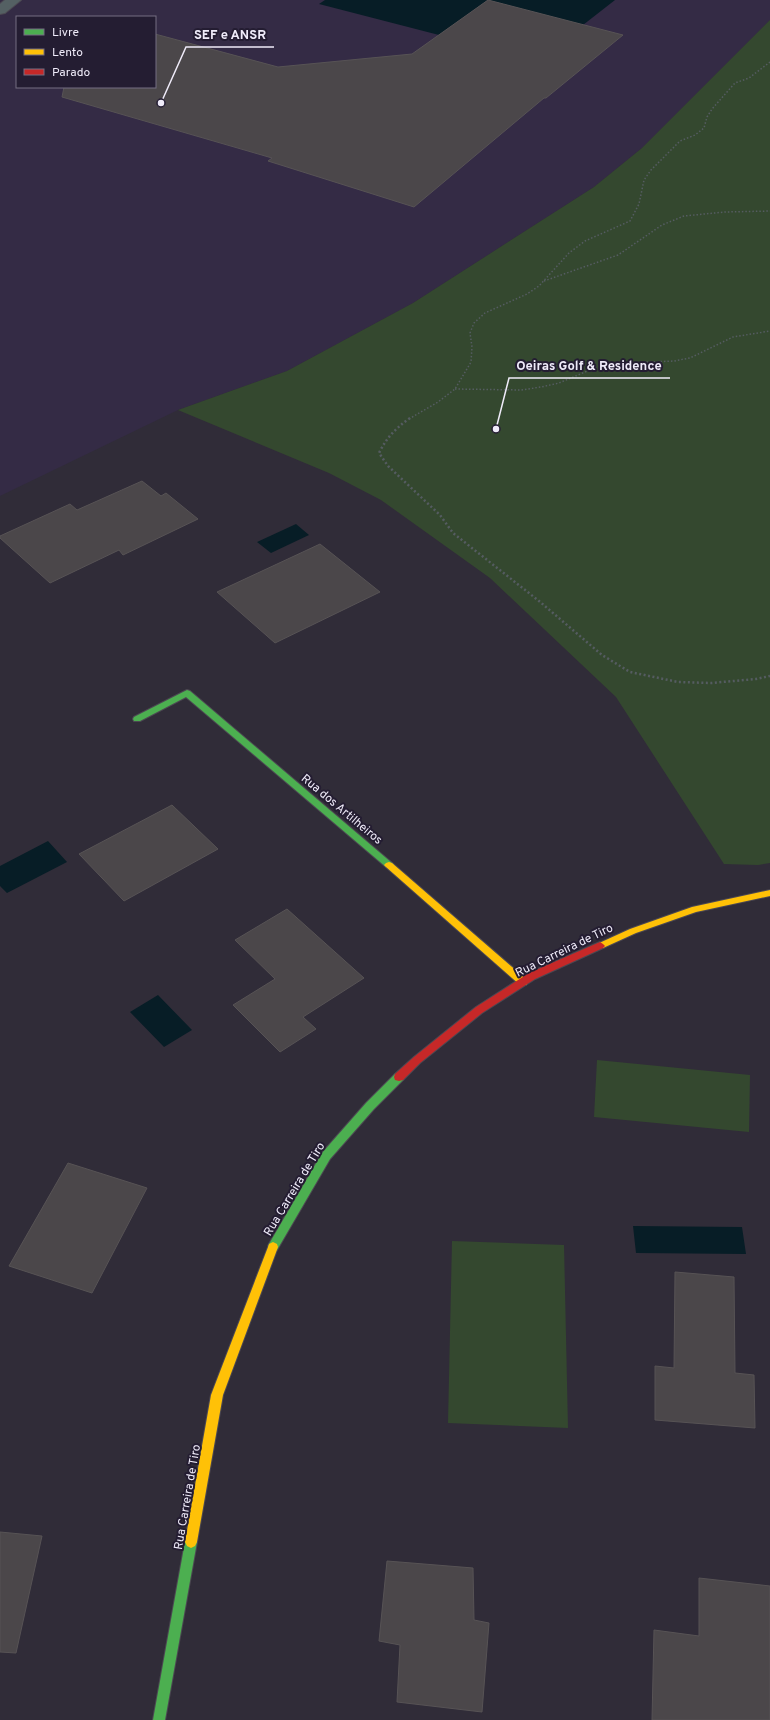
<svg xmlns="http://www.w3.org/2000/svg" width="770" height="1720" viewBox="0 0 770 1720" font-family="Overpass,sans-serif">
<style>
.built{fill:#342b45;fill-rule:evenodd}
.green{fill:#34482f}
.water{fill:#071d26}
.building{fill:#4b474a;stroke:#575355}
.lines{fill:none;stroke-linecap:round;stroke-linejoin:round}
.street-casing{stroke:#4c4852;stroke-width:2}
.fast-casing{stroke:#4c4852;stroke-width:2}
.slow-casing{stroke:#4c4852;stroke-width:2}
.jam-casing{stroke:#4c4852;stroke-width:2}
.path-far1{stroke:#555c61;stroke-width:1.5;stroke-dasharray:1.5 2;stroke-linecap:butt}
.path{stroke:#555c61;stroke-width:2.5;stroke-dasharray:2 2.5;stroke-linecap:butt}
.street{fill:#546063;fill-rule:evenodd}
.fast{fill:#4caf50;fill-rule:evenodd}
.slow{fill:#ffc107;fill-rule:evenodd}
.jam{fill:#c62828;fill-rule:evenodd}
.labels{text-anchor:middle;stroke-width:4;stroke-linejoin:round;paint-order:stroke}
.street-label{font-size:12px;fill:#efebf9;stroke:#241d32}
.leader{fill:none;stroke:#efebf9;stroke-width:1.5}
.callout-dot{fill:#efebf9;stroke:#241d32;stroke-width:1.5}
.callout-label{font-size:13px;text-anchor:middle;font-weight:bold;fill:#efebf9;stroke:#241d32;stroke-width:4;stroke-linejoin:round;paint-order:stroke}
</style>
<rect width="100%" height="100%" fill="#302c38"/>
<path class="built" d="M0 0H770V20L642 148 594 187 413 303 287 371 178 410 0 496ZM17 17H155V87H17Z"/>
<path class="green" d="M770 20V863L758 865 724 864 616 697 490 578 381 500 329 473 178 410 287 371 413 303 594 187 642 148Z
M597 1060 750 1075 749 1132 594 1117Z
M452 1241 564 1245 568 1428 448 1423Z"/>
<path class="water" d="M325 0H488L439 35 319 4Z
M488 0H615L583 25Z
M296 524 309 535 271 553 257 542Z
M48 841 67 862 7 893 0 886V866Z
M158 995 192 1030 164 1047 130 1012Z
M633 1226 742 1227 746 1254 636 1253Z"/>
<path class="building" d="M488 0 623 35 546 98H544L414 207 268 161 272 158 62 97 64 87H155V34L278 67 412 54Z
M142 481 161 496 166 493 198 519 123 555 119 550 50 583 0 538V536L70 504 77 510Z
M320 544 380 592 275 643 217 592Z
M172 805 218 849 124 901 79 854Z
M287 909 364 978 303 1017 316 1029 280 1052 233 1005 275 979 235 940Z
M68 1163 147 1188 92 1293 9 1266Z
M675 1272 734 1277 735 1373 754 1375 755 1428 655 1420V1366L674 1368Z
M0 1532 42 1536 16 1653 0 1652Z
M387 1561 473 1568 474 1620 489 1623 482 1712 397 1702 400 1645 379 1641Z
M699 1578 770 1586V1720H652L654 1630 699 1636Z"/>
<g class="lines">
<g class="street-casing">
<path id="street" d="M5 0H21L5 13 0 14V4Z"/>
</g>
<g class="fast-casing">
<path id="fast" d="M187 690 190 691 392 863 394 865 392 867H386L186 697 140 721H134L133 719 134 717Z
M399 1073 403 1074 404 1077 403 1080 374 1109 330 1159 277 1250 273 1252 269 1250 268 1247 269 1244 322 1153 366 1103 395 1074Z
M191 1536 195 1538 197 1542 165 1720H153L185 1542 187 1538Z"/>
</g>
<g class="slow-casing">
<path id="slow" d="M389 862 392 863 526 979 528 982 526 985H520L386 867 384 865 386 863Z
M770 890V896L696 912 636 933 603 948H597L595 946 597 944 630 929 692 907Z
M273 1242 277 1244 278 1247 223 1395 197 1542 195 1546 191 1548 187 1546 185 1542 211 1395 268 1247 269 1244Z"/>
</g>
<g class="jam-casing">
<path id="jam" d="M600 942 603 944 605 946 603 948 535 979 482 1013 420 1063 403 1080 399 1081 395 1080 394 1077 395 1074 414 1057 476 1007 529 973Z"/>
</g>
<path class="path-far1" d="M544 281 618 255 662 225 684 216 725 212 770 211
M455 389 521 390 541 387 559 383 604 364 674 361 690 358 733 337 770 331
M409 419 438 402 455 389 471 362 472 347 470 333 474 323 485 313 527 294 539 286 569 253 585 241 630 221 639 204 644 180 651 170 680 141 695 135 704 128 707 117 712 109 735 83 749 78 770 62"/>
<path class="path" d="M410 418C396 428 387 437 379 453L388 466 440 515 453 533 539 601 602 655 630 672 678 682 711 683 756 679 770 676"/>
<use href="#street" class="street"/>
<use href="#fast" class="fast"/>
<use href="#slow" class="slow"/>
<use href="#jam" class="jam"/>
</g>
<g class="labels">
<g class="street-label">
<text transform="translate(342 809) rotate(40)" y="4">Rua dos Artilheiros</text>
<text transform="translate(564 950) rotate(-26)" y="4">Rua Carreira de Tiro</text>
<text transform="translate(294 1189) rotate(-59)" y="4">Rua Carreira de Tiro</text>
<text transform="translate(187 1497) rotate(-80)" y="4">Rua Carreira de Tiro</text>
</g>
</g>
<path class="leader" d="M161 103L186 47H274M496 429L509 378H670"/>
<g class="callout-dot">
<circle cx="161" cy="103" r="4"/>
<circle cx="496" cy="429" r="4"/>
</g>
<g class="callout-label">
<text x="230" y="39">SEF e ANSR</text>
<text x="589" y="370">Oeiras Golf &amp; Residence</text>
</g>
<rect x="16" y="16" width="140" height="72" fill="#241d32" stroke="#756f82"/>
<rect x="24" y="29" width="20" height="6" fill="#4caf50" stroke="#756f82"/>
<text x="52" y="36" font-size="12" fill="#efebf9">Livre</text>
<rect x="24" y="49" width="20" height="6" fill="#ffc107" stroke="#756f82"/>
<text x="52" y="56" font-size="12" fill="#efebf9">Lento</text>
<rect x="24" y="69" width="20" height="6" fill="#c62828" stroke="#756f82"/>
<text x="52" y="76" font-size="12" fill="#efebf9">Parado</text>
</svg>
